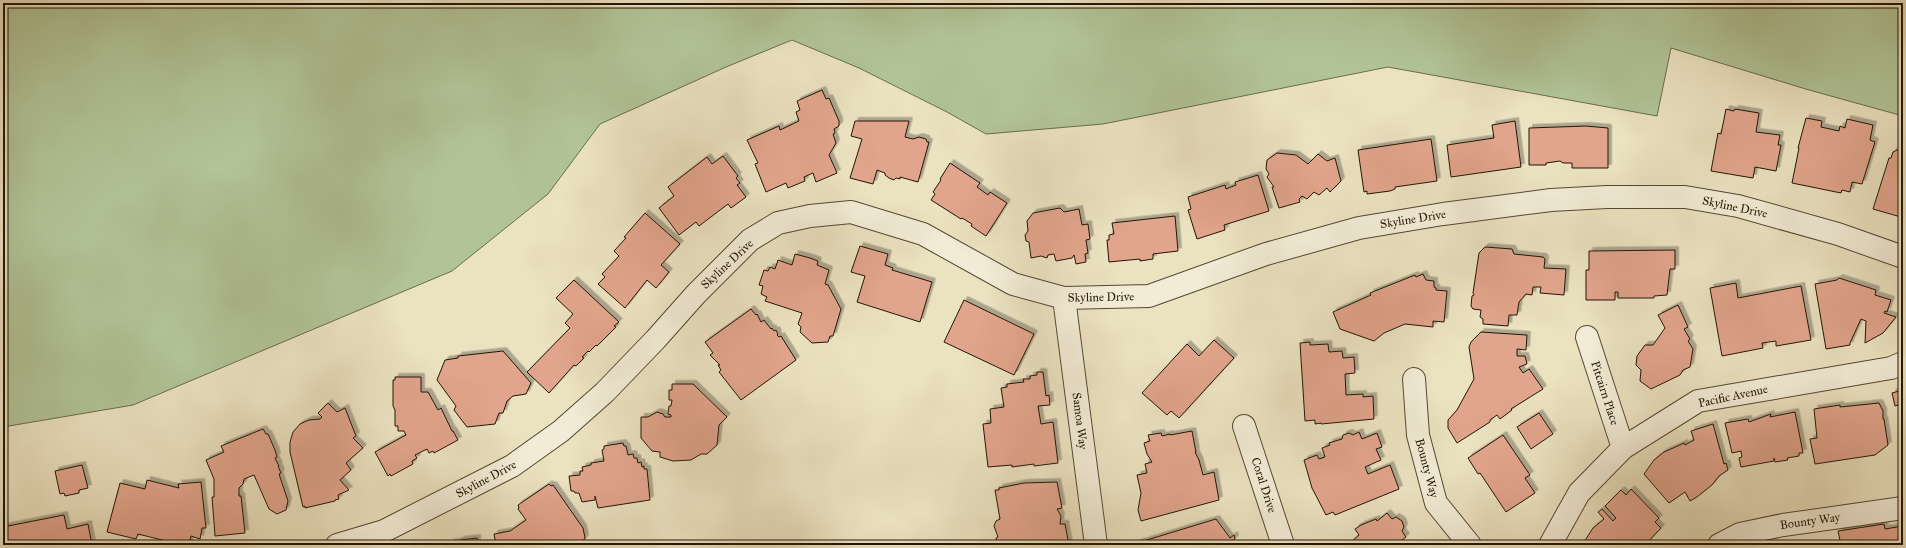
<svg xmlns="http://www.w3.org/2000/svg" width="1906" height="548" viewBox="0 0 1906 548" font-family="'IM FELL Great Primer',serif">
<style>
.green{fill:#b1c497;stroke:#6a6c4e}
.building{fill:#e1a48c;stroke:#221504;filter:url(#shadow)}
.lines{fill:none;stroke-linecap:round;stroke-linejoin:round}
.minor-casing{stroke:#544833;stroke-width:24}
.minor{stroke:#f2ecd6;stroke-width:22}
.labels{text-anchor:middle;stroke-width:4;stroke-linejoin:round;paint-order:stroke}
.street-label{font-size:12px;fill:#221504;stroke:#f2ecd6}
</style>
<defs>
<filter id="shadow"><feDropShadow dx="3.5" dy="-3.5" stdDeviation="0" flood-color="#0004"/></filter>
</defs>
<rect width="100%" height="100%" fill="#ebe2c0"/>
<filter id="stains"><feTurbulence type="fractalNoise" baseFrequency=".005" numOctaves="4"/><feColorMatrix values="0 0 0 0 .2 0 0 0 0 .09 0 0 0 0 .02 0 0 0 .5 -.17"/></filter>
<radialGradient id="worn" r=".72"><stop offset=".6" stop-color="#630" stop-opacity="0"/><stop offset="1" stop-color="#630" stop-opacity=".3"/></radialGradient>
<path class="green" d="M3 3H1903V116L1809 90 1671 48 1657 116 1388 67 1103 124 986 134 947 112 859 68 792 40 726 67 600 124 548 194 452 271 133 405 3 427Z"/>
<path class="building" d="M822 90 826 99 829 98 839 121V126L834 129 835 133 833 134 836 143 829 155 837 173 816 182 813 173 804 177 805 181 788 188 786 183 766 192 755 164 758 163 747 140 779 126 780 130 799 121 796 112 800 110 797 101Z
M1726 109 1734 111 1735 109 1759 113 1756 132 1780 135 1778 145H1781L1776 171 1755 167 1753 178 1711 171 1718 133 1721 134Z
M1806 118 1822 121 1821 127 1839 131 1840 126 1845 128 1847 119 1873 125 1870 140 1875 142 1862 184 1852 182 1850 192 1842 190 1841 193 1792 183 1799 148H1798Z
M855 121H909L905 137 913 139 919 137 926 139 927 142H929L918 182 900 177V179L896 178 894 180 889 178 885 175V173L877 170 873 184 850 178 862 139 851 136Z
M1515 121 1521 167 1451 177 1447 145 1494 138 1492 125Z
M1586 126 1608 128V168H1572V163H1563L1560 161 1546 163V165H1529V128Z
M1431 139 1437 181 1395 187V189L1390 191 1367 194V191L1364 192 1358 150Z
M1899 149 1903 151V212L1901 217 1873 209 1889 158H1891L1893 152Z
M1277 153 1296 155 1308 164 1318 154 1327 161 1335 158 1341 181 1330 192 1327 188 1319 195 1314 192 1307 199 1302 196 1299 199 1300 202 1279 208 1272 187H1274L1267 177 1269 174 1266 169 1267 160Z
M723 156 738 176 736 178 740 183 737 185 746 197 731 208 728 204 699 226 696 222 679 235 659 208 674 196 668 187 707 157 712 164Z
M950 163 980 183 977 187 988 195 990 192 1007 203 986 236 971 226 972 224 962 218 961 219 931 200 935 194 933 192 941 180 940 179Z
M1258 175 1269 211 1224 225 1225 230 1197 239 1188 210 1191 209 1188 197 1225 185 1226 189 1236 185 1235 182Z
M1060 208 1064 212 1079 209 1082 225 1088 224 1090 239 1086 240 1088 253 1085 254 1086 262 1076 264 1074 255 1072 258 1056 261 1054 254 1048 255 1047 258 1041 256 1031 258 1029 242 1026 241 1025 235 1028 231 1027 221 1033 213Z
M645 213 680 244 661 265 669 272 656 288 647 280 625 308 598 284 605 277 602 274 619 256 614 251 626 238 624 237Z
M1175 216 1178 251 1153 254V259L1140 261V259L1109 262 1107 240H1109V235L1114 234 1112 223Z
M860 246 888 254 885 265 893 268 892 270 932 282 920 322 857 302 865 276 851 272Z
M1485 247 1512 249 1514 254 1543 257 1545 259 1544 268 1566 269 1564 295 1540 293 1541 287H1533L1532 295 1526 294 1519 302 1517 315H1509L1508 326 1483 324V319L1480 317 1481 310 1473 309 1471 306 1472 296 1474 295 1473 293 1479 253Z
M1675 250V269H1670L1667 295 1654 296V298H1618V292H1615V300H1586V270H1589V251Z
M795 254 810 258 818 261 817 265 829 270 825 284 828 285 841 309 833 336H830L828 342 812 343 800 332 801 327 798 324 802 313 765 301 767 297 761 294 763 286 759 285 764 270 768 271 770 267 775 269 778 260 792 265Z
M1423 274 1426 280 1434 281V287L1436 288V290L1447 291 1444 322 1433 321V327L1405 324 1384 333 1374 341 1340 329 1333 312 1371 295 1370 293 1415 275 1416 277Z
M1839 278 1876 290 1875 295 1891 300 1887 312 1885 311 1884 313 1896 317 1883 333 1865 343 1866 321 1861 319 1850 343V345L1826 349 1815 284 1837 280Z
M574 280 619 322 614 326 616 327 597 346 596 345 589 352 588 351 582 357 584 358 576 366 574 365 549 393 527 372 570 328 565 323 573 314 556 298Z
M1736 283 1738 298 1801 286 1811 340 1776 346V341L1762 343 1763 348 1722 356 1710 288Z
M964 300 1034 334 1014 375 944 342Z
M1678 305 1688 327 1684 329 1690 339 1688 341 1693 349 1690 367 1683 370 1680 375 1651 389 1640 381 1641 370 1636 365 1637 356 1645 345H1653L1665 328 1658 315Z
M751 309 756 315 757 314 761 322 764 320 771 329 772 328 774 331 776 330 778 334 777 335 779 337 781 336 796 360 741 400 719 372 721 370 718 365H720L710 355 713 353 705 342Z
M1481 332 1527 335 1526 350 1517 349V356H1525L1527 364 1519 367 1523 373 1529 369 1543 389 1511 409 1512 410 1500 419 1497 415 1490 420V422L1457 443 1448 428V420L1457 410 1474 379 1469 347 1471 342Z
M1214 340 1234 358 1179 418 1171 411 1167 415 1142 393 1187 344 1199 356Z
M1310 342V345L1328 344 1329 352 1342 351 1343 358 1354 357 1355 373 1345 374 1346 395 1363 394V397L1373 396 1374 419 1321 424V423L1315 424V420L1305 421 1300 343Z
M503 351 531 383 526 394 513 396 507 401 503 413H499L495 424 467 427 454 410 456 406 437 380 445 360 458 358V356Z
M1037 372H1043L1046 396 1049 395 1050 405 1038 406 1041 424 1053 422 1058 463 1034 466V464L1012 467V465L988 467 983 424 991 423 990 409 1004 407 1001 388 1007 387V384L1024 382 1023 379H1030V376L1037 375Z
M395 377H421V392H428L438 410 441 408 452 431H453L458 440 434 453 433 451 429 453 427 449 415 455 417 458 412 461 413 464 391 476 390 474 388 476 375 452 406 435 404 431H398V426H395V410L393 406V380H395Z
M672 384H693L727 417 719 425 717 445 707 454H701L691 460 673 461 660 457V452L652 451 641 438V417H648L657 412 663 414 665 417H671V415L668 414 669 406H671L672 400H669V390H672Z
M1903 390V430L1898 405 1895 406 1892 393Z
M328 403 337 412 345 408 356 436 353 438 363 448 346 463 351 470 340 480 349 490 338 495 339 499 335 500V501L305 508V506L303 507 290 452V442L293 432 300 424 309 420 320 419 322 417 318 413Z
M1879 403 1883 411V419H1884L1888 445 1875 455 1815 464 1810 439 1817 438 1814 409 1840 405V407Z
M1795 412 1803 453H1799V456L1787 458 1788 460 1775 462 1774 458V461L1741 467 1739 458 1742 457 1741 451 1732 453 1725 423 1748 419 1749 422 1771 414 1770 417Z
M1539 413 1553 434 1531 449 1517 427Z
M1713 424 1724 464 1726 463 1728 470 1719 476 1712 485 1697 497 1690 501 1685 492 1669 503 1644 474 1654 460 1664 452 1680 445 1684 443 1685 445 1694 440 1691 431Z
M263 429 266 434H268L275 450 277 457 275 458 279 466H278L281 473 279 474 288 501 286 510 277 514 269 509 254 475 244 479 243 484 239 488V496H241L245 533 215 536 212 497H214V479L206 460 224 452 221 446Z
M1192 431 1196 452H1195L1199 460 1203 475 1214 472 1219 500 1141 521 1138 510 1141 493 1137 475 1147 473 1145 464 1152 462 1147 454 1144 443 1150 441 1148 435 1161 433 1162 436 1170 434V435Z
M1359 432 1362 439 1377 433 1382 447 1376 449 1381 460 1365 467 1368 474 1390 465 1399 489 1335 515 1333 512 1326 515 1312 488 1304 460 1317 455 1319 459 1325 457 1322 448 1330 445 1329 443 1342 439 1343 435 1349 433 1353 435Z
M1503 435 1530 475 1525 478 1535 493 1506 512 1480 473 1478 474 1468 458Z
M623 443 624 446H626L628 455 633 454 634 458H637L638 463 641 462 642 467 644 466V469H647L650 500 598 508 595 496V500L582 502 579 493H575L574 491H571L569 476 580 475V471H583L582 467 591 465V463L604 461 602 450 604 449V446Z
M82 465 88 488 79 490V493L65 496 64 493 60 494 55 471Z
M147 480 179 488 178 484 201 482 206 528H202L200 539 191 536 189 545H182L138 534 136 539 107 532 120 483 145 489Z
M1057 482 1062 508 1057 509 1061 516 1060 524H1065L1069 545H997L996 538 998 537 994 526 996 521 1000 519 995 490H999V488L1024 483Z
M549 484 551 486 553 485 583 528 585 538 580 545H496L494 534 510 531 526 520 518 509 519 508 518 505Z
M1631 489 1659 518 1655 522 1661 528 1645 545H1582L1593 528 1604 519 1598 512 1602 509 1613 521 1616 518 1605 506 1621 490 1626 495Z
M1387 513 1392 519 1396 517 1402 521 1404 527 1402 531 1406 537 1396 545H1351L1350 543 1359 535 1355 529 1361 525 1376 519 1377 521Z
M64 515 67 529 88 524 92 545H3V527Z
M1216 519 1230 538 1234 535 1235 539 1225 545H1141L1137 543Z
M1884 524 1885 529 1903 526V545H1841L1838 531Z
M477 538V545H450V543L460 541V540Z"/>
<g class="lines">
<g class="minor-casing">
<path id="minor" d="M1064 298 1096 545
M1587 337 1623 448
M1414 379 1418 435 1436 503 1470 545
M1244 426 1283 545
M337 545 384 531 512 466 561 431 605 392 656 339 696 294 750 240 778 223 810 216 851 212 923 234 1013 284 1064 298 1149 296 1266 254 1359 228 1443 214 1551 200 1607 197H1685L1738 206 1838 234 1903 257
M1550 545 1579 493 1623 448 1698 401 1891 368 1903 363
M1719 545 1740 534 1783 525 1903 508"/>
</g>
<use href="#minor" class="minor"/>
</g>
<g class="labels">
<g class="street-label">
<text transform="translate(1735 207) rotate(12)" y="4">Skyline Drive</text>
<text transform="translate(1413 219) rotate(-9)" y="4">Skyline Drive</text>
<text transform="translate(727 264) rotate(-43)" y="4">Skyline Drive</text>
<text transform="translate(1101 297) rotate(-1)" y="4">Skyline Drive</text>
<text transform="translate(1605 393) rotate(72)" y="4">Pitcairn Place</text>
<text transform="translate(1733 396) rotate(-12)" y="4">Pacific Avenue</text>
<text transform="translate(1080 421) rotate(83)" y="4">Samoa Way</text>
<text transform="translate(1427 468) rotate(75)" y="4">Bounty Way</text>
<text transform="translate(486 479) rotate(-28)" y="4">Skyline Drive</text>
<text transform="translate(1264 485) rotate(72)" y="4">Coral Drive</text>
<text transform="translate(1810 521) rotate(-8)" y="4">Bounty Way</text>
</g>
</g>
<rect width="1906" height="548" fill="none" stroke="#ebe2c0" stroke-width="16"/>
<rect x="4" y="4" width="1898" height="540" fill="none" stroke="#221504" stroke-width="2"/>
<rect x="8" y="8" width="1890" height="532" fill="none" stroke="#221504"/>
<rect width="100%" height="100%" filter="url(#stains)"/>
<rect width="100%" height="100%" fill="url(#worn)"/>
</svg>
